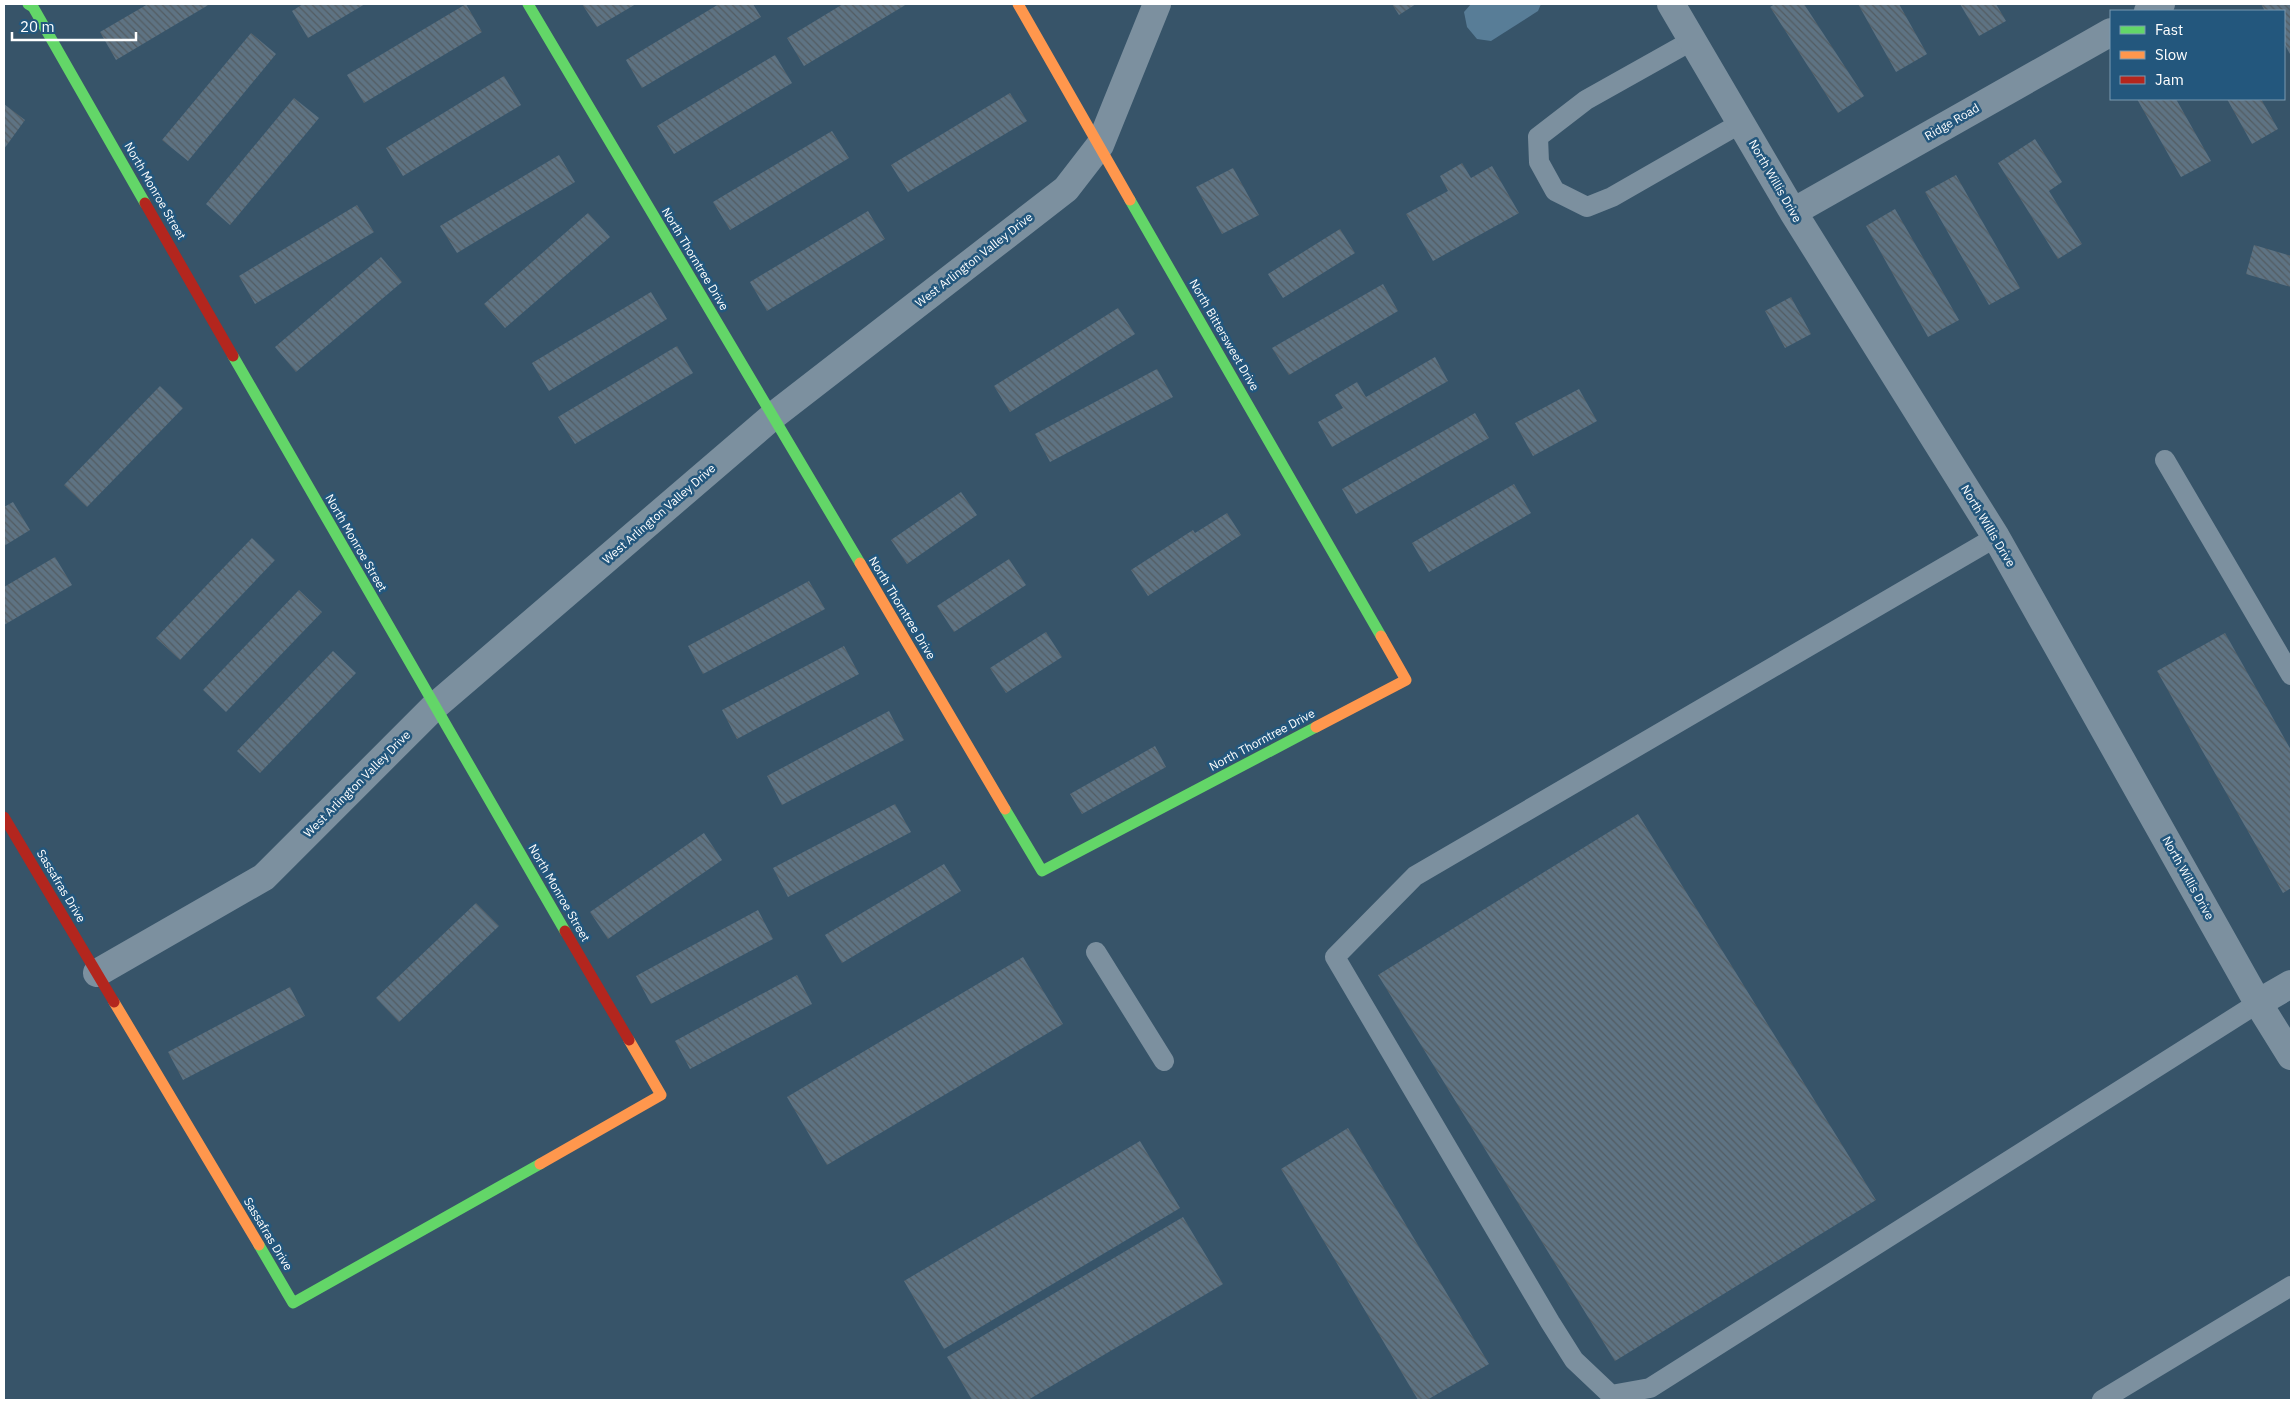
<svg xmlns="http://www.w3.org/2000/svg" width="2295" height="1404" viewBox="0 0 2295 1404" font-family="'IBM Plex Sans',sans-serif">
<style>
.water{fill:#587d97}
.building{fill:url(#building-back-hatch)}
.lines{fill:none;stroke-linecap:round;stroke-linejoin:round}
.lane{stroke:#7c909f;stroke-width:20}
.street{stroke:#7c909f;stroke-width:28}
.fast{stroke:#63d668;stroke-width:11}
.slow{stroke:#ff974d;stroke-width:11}
.jam{stroke:#b3261e;stroke-width:11}
.labels{text-anchor:middle;stroke-width:5;stroke-linejoin:round;paint-order:stroke}
.street-label{font-size:12px;fill:#fff;stroke:#23577d}
</style>
<defs>
<pattern id="building-back-hatch" width="6" height="6" patternUnits="userSpaceOnUse" patternTransform="scale(1.25)"><rect width="6" height="6" fill="#5e7383"/><path d="M-1 5l2 2M0 0l6 6M5-1l2 2" fill="none" stroke="#535c62"/></pattern>
</defs>
<rect width="100%" height="100%" fill="#375469"/>
<path class="water" d="M1471 4H1541L1538 11 1491 41 1477 39 1467 27 1464 12Z"/>
<path class="building" d="M148 4H210L116 60 100 32Z
M303 4H365L308 38 292 11Z
M466 4 482 32 364 103 347 75Z
M582 4H636L597 27Z
M719 4H753L761 17 642 88 626 60Z
M843 4H907L804 66 787 38Z
M1392 4H1416L1399 15Z
M1775 4H1804L1864 96 1838 113 1770 7Z
M1858 4H1899L1927 54 1896 72Z
M1960 4H1996L2006 21 1979 36Z
M2261 4H2291V56L2284 43V11H2265Z
M251 33 276 54 188 161 162 140Z
M775 55 792 83 674 154 657 126Z
M504 76 521 105 403 176 386 148Z
M1010 93 1027 121 908 192 891 165Z
M294 98 319 118 230 225 206 204Z
M2137 99H2176L2211 161 2181 177Z
M2227 99H2261L2278 129 2252 144Z
M4 104 25 120 4 149Z
M832 131 849 158 730 230 713 202Z
M2035 139 2062 182 2049 191 2082 244 2058 259 1998 163Z
M559 155 575 182 457 253 440 226Z
M1462 163 1471 178 1492 166 1519 213 1433 261 1406 214 1448 191 1440 176Z
M1233 168 1259 215 1222 234 1196 187Z
M1956 175 2020 288 1989 305 1925 192Z
M357 205 374 232 255 304 239 276Z
M1895 209 1959 320 1928 337 1866 226Z
M868 211 885 239 767 311 750 282Z
M588 213 610 237 505 328 484 304Z
M1340 229 1355 253 1283 298 1268 274Z
M2254 245 2291 256V287L2246 274Z
M381 257 402 282 296 372 275 347Z
M1383 284 1398 311 1289 375 1272 348Z
M651 292 667 319 549 391 532 363Z
M1791 297 1811 334 1785 348 1765 311Z
M1118 308 1135 334 1010 412 994 386Z
M677 346 693 373 575 444 558 417Z
M1435 357 1448 381 1332 447 1318 422 1343 408 1335 395 1357 382 1366 397Z
M1157 369 1173 397 1050 462 1035 434Z
M160 386 183 408 87 507 64 485Z
M1579 389 1597 421 1533 456 1515 423Z
M1475 413 1489 438 1356 514 1342 489Z
M1514 484 1531 513 1429 572 1412 543Z
M961 492 977 515 907 564 891 540Z
M13 502 30 530 4 546V507Z
M1227 513 1241 535 1148 596 1131 570 1193 530 1195 533Z
M252 538 275 560 180 660 156 638Z
M55 557 72 585 4 625V587Z
M1009 559 1026 585 954 632 937 606Z
M809 581 825 609 703 674 688 646Z
M299 590 322 612 226 712 203 690Z
M1046 632 1062 657 1006 693 990 668Z
M2225 633 2291 750V888L2283 893 2157 671Z
M844 646 859 674 737 739 722 710Z
M333 651 356 673 260 773 237 751Z
M889 711 904 740 782 805 767 776Z
M1155 746 1166 767 1082 814 1070 794Z
M895 804 911 832 788 897 773 868Z
M1638 814 1876 1200 1615 1361 1378 975Z
M704 833 722 860 608 939 590 912Z
M944 864 961 891 842 963 825 935Z
M476 903 499 926 399 1022 376 998Z
M758 910 773 939 651 1004 636 976Z
M1023 957 1063 1024 827 1165 787 1097Z
M797 975 812 1004 690 1069 675 1041Z
M290 987 305 1016 183 1080 168 1052Z
M1348 1128 1489 1364 1427 1400H1418L1281 1169Z
M1140 1141 1180 1208 944 1349 904 1281Z
M1183 1217 1223 1284 1028 1400H972L947 1357Z"/>
<g class="lines">
<path class="lane" d="M1693 40 1586 100 1538 137 1539 162 1555 191 1587 207 1612 197 1741 123
M2165 460 2291 675
M1996 537 1415 876 1335 957 1550 1322 1574 1360 1611 1395 1650 1388 2258 1003
M1096 952 1164 1061
M2102 1400 2291 1286"/>
<path class="street" d="M1671 4 1793 212 1996 537 2258 1003 2291 1056
M2148 11 2161 4
M1793 212 2111 32
M97 973 264 877 434 707 773 416 1066 189 1100 145 1157 4
M2258 1003 2291 984"/>
<path class="fast" d="M28 4 33 7 145 203
M528 4 860 563
M1130 200 1381 636
M233 356 565 931
M1005 809 1042 871 1316 727
M259 1245 293 1303 540 1164"/>
<path class="slow" d="M1018 4 1130 200
M860 563 1005 809
M1316 727 1406 680 1381 636
M114 1002 259 1245
M540 1164 661 1095 629 1040"/>
<path class="jam" d="M145 203 233 356
M4 817 114 1002
M565 931 629 1040"/>
</g>
<g class="labels">
<g class="street-label">
<text transform="translate(1952 122) rotate(-30)" y="4">Ridge Road</text>
<text transform="translate(1775 181) rotate(60)" y="4">North Willis Drive</text>
<text transform="translate(155 191) rotate(60)" y="4">North Monroe Street</text>
<text transform="translate(695 259) rotate(59)" y="4">North Thorntree Drive</text>
<text transform="translate(974 260) rotate(-38)" y="4">West Arlington Valley Drive</text>
<text transform="translate(1224 335) rotate(60)" y="4">North Bittersweet Drive</text>
<text transform="translate(659 514) rotate(-41)" y="4">West Arlington Valley Drive</text>
<text transform="translate(1988 526) rotate(59)" y="4">North Willis Drive</text>
<text transform="translate(356 543) rotate(60)" y="4">North Monroe Street</text>
<text transform="translate(902 608) rotate(59)" y="4">North Thorntree Drive</text>
<text transform="translate(1262 740) rotate(-28)" y="4">North Thorntree Drive</text>
<text transform="translate(357 784) rotate(-45)" y="4">West Arlington Valley Drive</text>
<text transform="translate(2188 878) rotate(61)" y="4">North Willis Drive</text>
<text transform="translate(61 886) rotate(59)" y="4">Sassafras Drive</text>
<text transform="translate(559 893) rotate(60)" y="4">North Monroe Street</text>
<text transform="translate(268 1234) rotate(59)" y="4">Sassafras Drive</text>
</g>
</g>
<rect width="2295" height="1404" fill="none" stroke="#ffffff" stroke-width="10"/>
<rect x="2110" y="10" width="175" height="90" fill="#23577d" stroke="#7b9ab1"/>
<rect x="2120" y="26" width="25" height="8" fill="#63d668" stroke="#7b9ab1"/>
<text x="2155" y="35" font-size="15" fill="#ffffff">Fast</text>
<rect x="2120" y="51" width="25" height="8" fill="#ff974d" stroke="#7b9ab1"/>
<text x="2155" y="60" font-size="15" fill="#ffffff">Slow</text>
<rect x="2120" y="76" width="25" height="8" fill="#b3261e" stroke="#7b9ab1"/>
<text x="2155" y="85" font-size="15" fill="#ffffff">Jam</text>
<path d="M12 32v8h124v-8" fill="none" stroke="#ffffff" stroke-width="2.5"/>
<text x="20" y="32" font-size="15" fill="#ffffff" stroke="#23577d" stroke-width="4" paint-order="stroke">20 m</text>
</svg>
